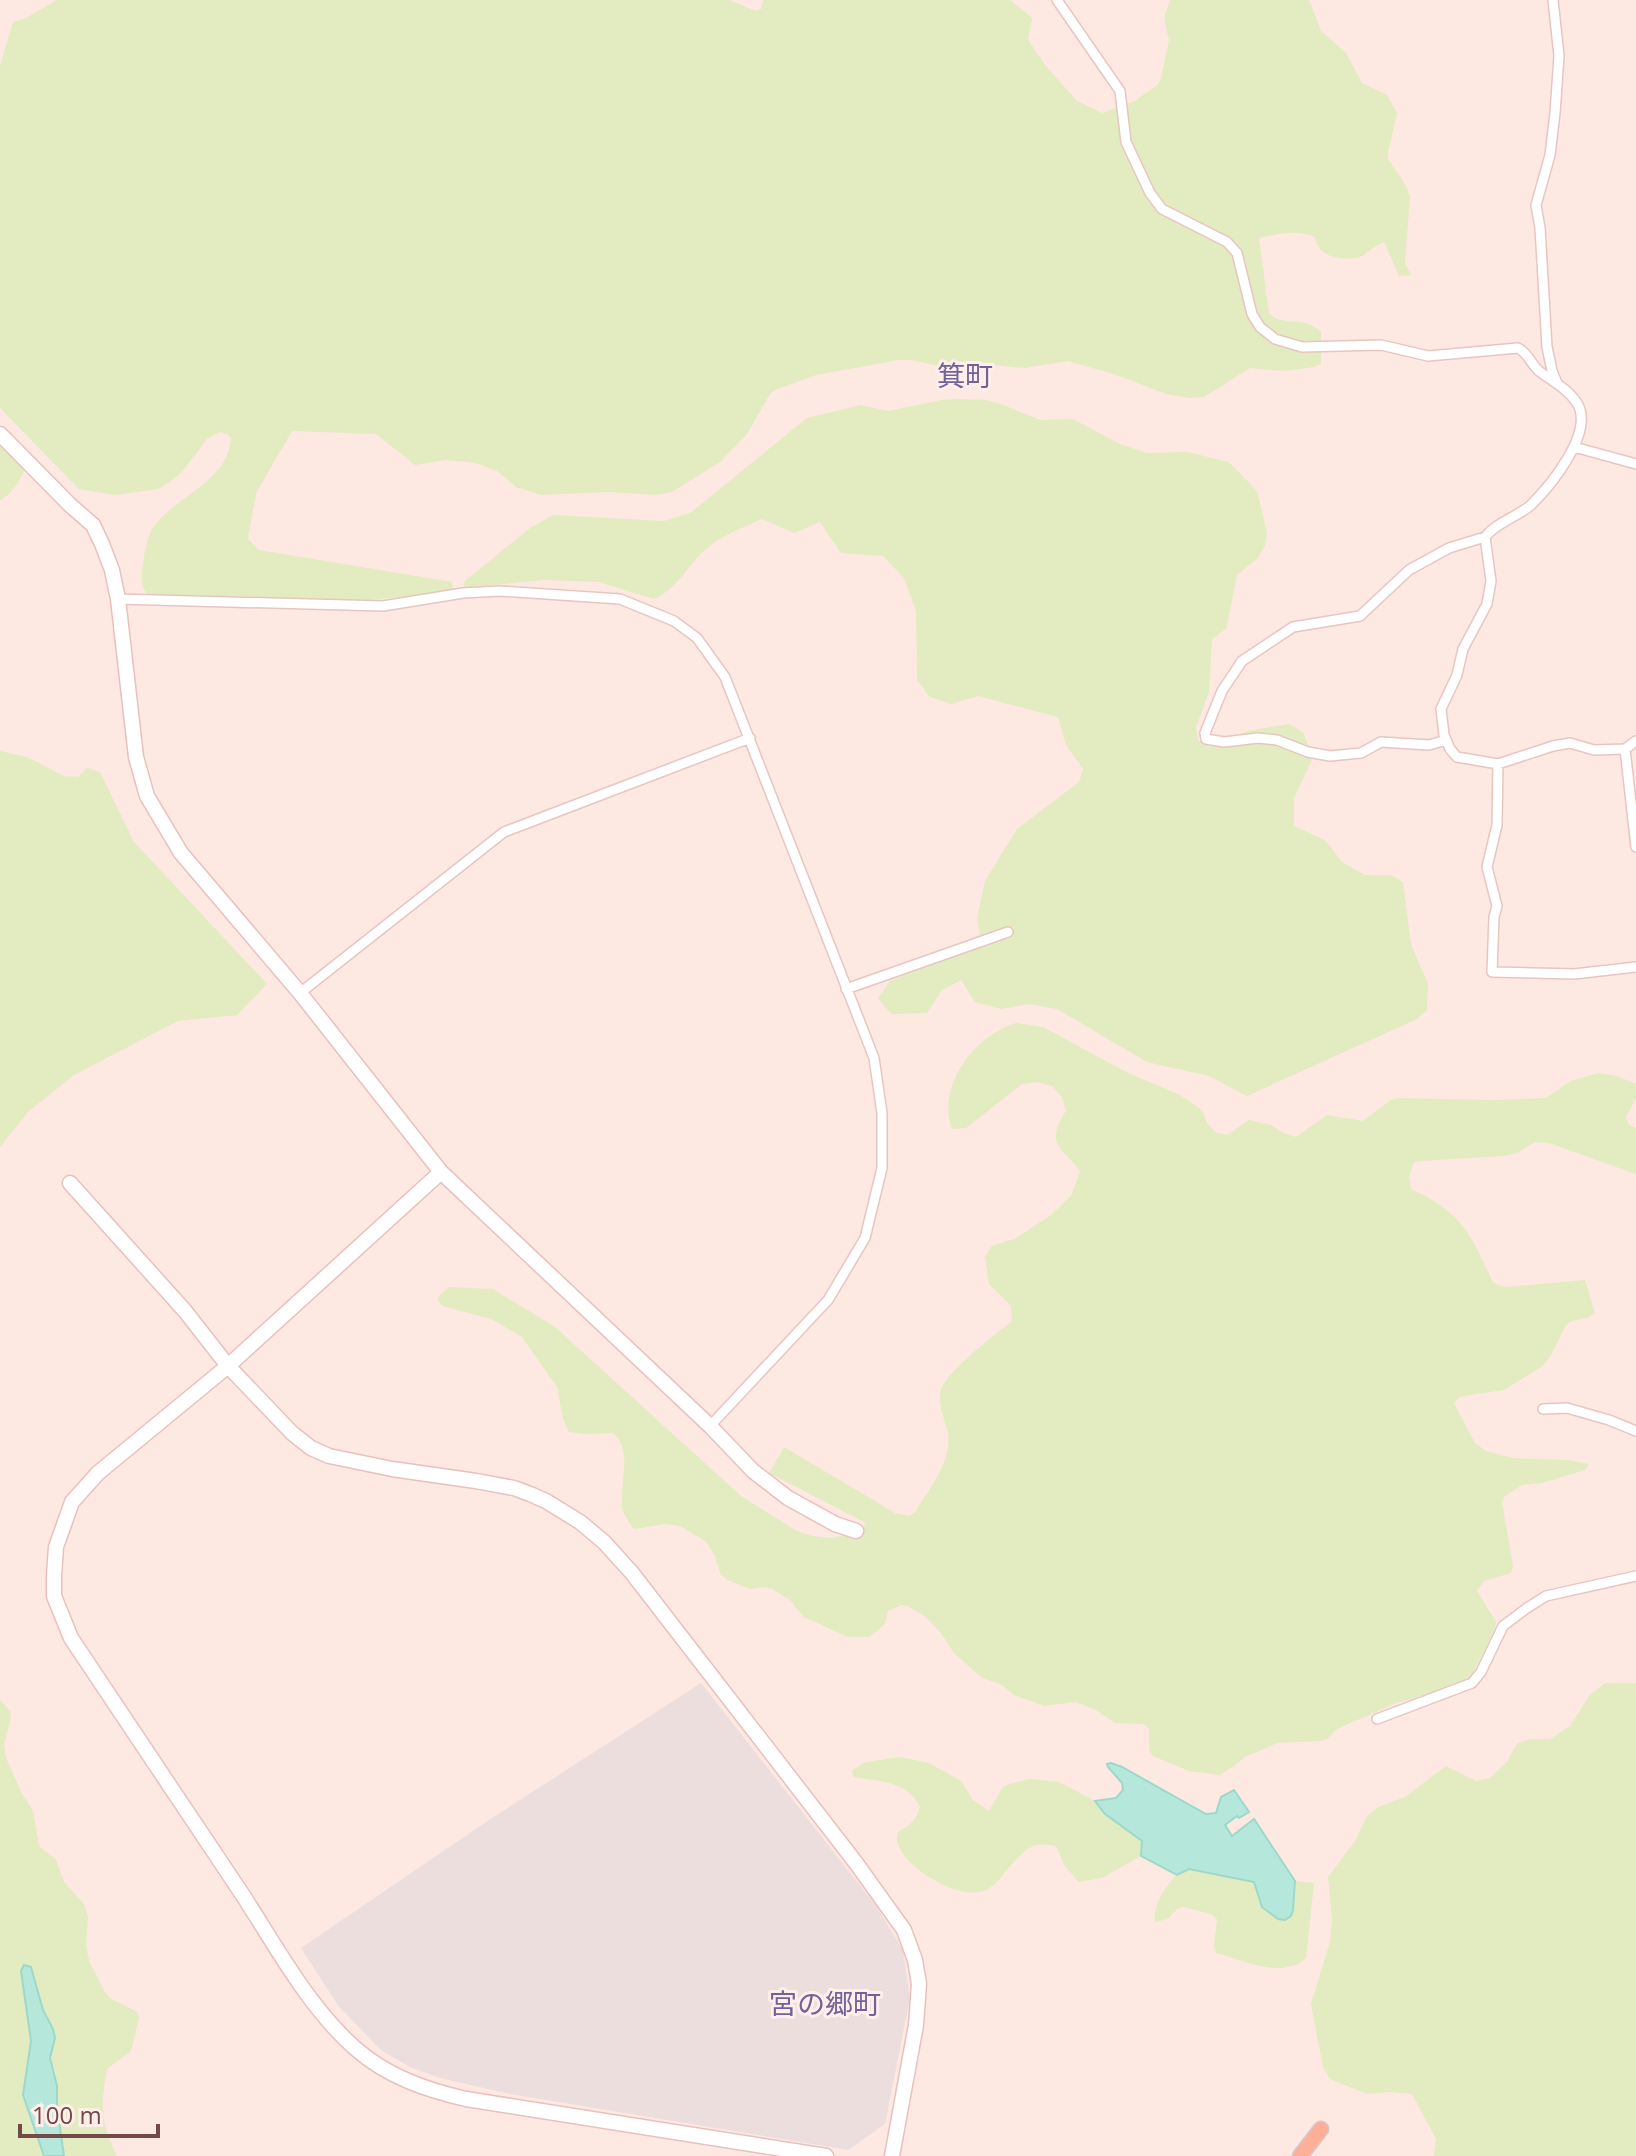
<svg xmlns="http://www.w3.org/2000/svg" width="1636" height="2156" viewBox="0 0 1636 2156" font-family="'Open Sans','Noto Sans JP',sans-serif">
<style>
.industrial{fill:#ecdedd}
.green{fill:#e3ebc0}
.water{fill:#b6e7db;stroke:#9cd9ca;stroke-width:2}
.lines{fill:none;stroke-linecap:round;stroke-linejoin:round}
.street-casing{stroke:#e7c6c2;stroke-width:12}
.secondary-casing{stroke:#e9c0bd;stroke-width:17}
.primary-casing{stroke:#d6c8c9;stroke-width:17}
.street{stroke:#fff;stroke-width:9}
.secondary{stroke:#fff;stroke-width:14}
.primary{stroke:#feaf98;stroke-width:14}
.labels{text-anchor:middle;stroke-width:6;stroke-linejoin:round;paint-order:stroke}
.quarter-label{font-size:28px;fill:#716399;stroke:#ffeee9}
</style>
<rect width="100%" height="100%" fill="#fde8e2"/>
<path class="industrial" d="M701 1683 876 1906 903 1950 910 1998 885 2124 848 2150 510 2094 440 2078 412 2068 382 2051 339 2007 301 1948 486 1822Z"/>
<path class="green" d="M57 0H730L755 11 761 9 763 0H1010L1032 18 1028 40 1045 65 1077 101 1102 113 1135 101 1157 85 1161 79 1169 40 1164 19 1170 0H1309L1321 31 1346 53 1362 83 1387 95 1397 113 1388 152V159L1405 184 1410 197 1405 263 1411 275 1399 276 1384 242C1374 245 1370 252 1362 256 1351 261 1328 259 1320 249 1317 246 1316 241 1315 237 1297 229 1278 234 1259 238L1269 313C1279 325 1294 319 1308 324 1310 324 1319 330 1321 331V364L1314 367 1285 371 1250 368 1204 397 1190 398 1166 394 1117 375 1068 361 1025 368 991 365 955 370 912 360H899L816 375 775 390 770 394 747 434 720 462 672 492 657 495 608 492 541 495 516 487 497 471 476 463 445 460 415 465 376 434 292 431 256 493 248 539 259 550 452 582 453 589 420 595 369 600 147 594C140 585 142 576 143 564 144 554 147 538 152 529 175 495 228 483 231 438L227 434 220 432 207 439 181 473 170 482 158 489 115 495 79 489 0 408V66L13 22 26 18Z
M957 399 986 400 1001 404 1040 420 1073 419 1120 444 1147 453 1187 452 1229 462 1257 491 1267 533 1265 546 1258 558 1237 575 1226 629 1212 639 1209 692 1196 728 1198 740 1209 747 1247 731 1289 724 1303 732 1313 758 1294 798V826L1325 840 1342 862 1365 875H1391L1403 882 1411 945 1428 983 1427 1010 1417 1019 1247 1096 1209 1076 1147 1062 1057 1009 1029 1004 1001 1009 975 1002 961 980 942 990 927 1013 891 1014 878 998 890 981 982 943 977 919 985 881 1017 829 1079 782 1083 769 1066 745 1058 717 978 696 951 704 930 697 917 680 916 611 904 578 883 556 841 553 820 522 794 533 762 519C742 528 722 535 705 550 687 566 677 589 654 599L599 582 543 580 464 588 465 581 530 528 553 515 664 521 690 513 807 418 861 405 889 411 941 400Z
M0 443 25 468C19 483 13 492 0 501Z
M0 751 27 757 64 776 78 777 87 768 100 772 134 842 267 984 237 1015 178 1021 74 1075 28 1112 0 1147Z
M1016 1023 1043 1027 1128 1073 1180 1095 1202 1110 1207 1123 1215 1132 1227 1135 1249 1120 1271 1125 1283 1133 1296 1137 1327 1115 1363 1121 1391 1100 1398 1098 1493 1100 1546 1098 1571 1081 1598 1073 1617 1076 1636 1084V1098L1626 1117 1628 1124 1636 1128V1174L1549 1143 1535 1142 1517 1153 1503 1156 1420 1161 1414 1162 1409 1176 1411 1189C1462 1212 1471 1234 1493 1283L1506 1287 1585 1280 1595 1313 1589 1317 1572 1321 1566 1325 1550 1357 1541 1367 1504 1390 1464 1396 1458 1398 1454 1403 1475 1443 1486 1451 1513 1458 1567 1460 1589 1464 1585 1470 1542 1483 1522 1485 1504 1497 1502 1503 1513 1566 1511 1573 1484 1581 1477 1591 1496 1622 1495 1628 1468 1683 1396 1703 1337 1729 1327 1739 1320 1741 1277 1743 1245 1757 1234 1766 1220 1775 1189 1771 1153 1756 1149 1750V1729L1144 1724 1115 1723 1096 1710 1075 1702 1044 1706 1014 1695 1002 1685 982 1678 954 1653 941 1633 926 1617 908 1606 901 1605 888 1611 885 1624 869 1637H848L804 1617 790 1600 772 1589 765 1587 750 1589 728 1580 721 1575 714 1554 705 1541 680 1526 666 1524 634 1529C629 1522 623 1514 622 1507 619 1482 634 1452 613 1433L585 1434 569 1432 563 1419 557 1387 522 1337 491 1319 443 1306 438 1301 439 1296 449 1287 493 1289 555 1327 741 1496 797 1531 812 1536 832 1538 854 1533 860 1530 866 1523 769 1473 784 1447 895 1513 909 1516 915 1512C929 1489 952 1462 948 1433 945 1419 937 1404 941 1390 945 1373 997 1333 1012 1321L1011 1306 989 1284 985 1256 992 1246 1016 1238 1051 1215 1071 1196 1080 1171C1062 1146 1044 1145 1066 1111L1062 1097 1052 1086 1038 1082 1022 1084 966 1128 952 1129C936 1086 975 1035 1016 1023Z
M1605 1683H1636V2156H1434L1436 2139 1412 2094 1390 2092 1367 2094 1330 2079 1323 2067 1311 2004 1330 1942 1332 1919 1328 1877 1355 1841 1367 1816 1378 1807 1405 1797 1446 1766 1476 1781 1490 1778 1508 1761 1510 1755 1518 1743 1530 1739H1550L1570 1726 1589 1696Z
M0 1700 10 1711 11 1717 4 1744 6 1758 22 1794 33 1811 39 1846 56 1860 64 1882 84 1904 88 1917 86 1945 89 1961 105 1992 110 1998 137 2012 139 2018 131 2051 107 2069C100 2106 101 2122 117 2156H64L57 2107V2086L50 2058 54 2038 53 2029 43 2010 31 1968 21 1971 31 2041 23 2095 44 2156H0Z
M901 1757 929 1763 961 1781 973 1800 989 1811 1003 1787 1009 1784 1030 1779 1059 1782 1095 1801 1105 1814 1142 1841 1141 1856 1102 1878 1079 1882 1064 1865 1056 1846C1050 1845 1042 1844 1037 1845 1018 1849 1005 1877 991 1887 969 1903 929 1880 912 1864 903 1855 894 1844 898 1832 910 1825 917 1820 920 1806 907 1781 877 1781 853 1777L852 1770 866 1762Z
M1189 1868 1254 1882C1260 1901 1264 1916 1285 1920L1293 1910 1295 1881 1314 1883 1306 1958C1283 1980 1242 1960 1216 1953L1214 1946 1217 1919 1211 1914 1183 1907 1177 1909 1168 1919 1155 1922C1152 1908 1166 1884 1177 1875 1181 1872 1185 1871 1189 1868Z"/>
<path class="water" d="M1111 1763 1122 1767 1206 1814 1216 1813 1221 1797 1234 1790 1249 1812 1239 1818 1237 1816 1225 1825 1232 1836 1254 1819 1295 1881 1293 1910 1291 1916 1285 1920 1278 1919 1262 1907 1254 1882 1189 1869 1177 1875 1141 1856 1142 1841 1105 1814 1095 1801 1116 1798 1123 1790 1122 1783 1108 1767 1107 1764Z
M24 1965 31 1967 43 2010 53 2029 55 2038 50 2058 57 2086V2107L64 2156H44L23 2095 31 2041 21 1971Z"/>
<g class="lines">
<g class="street-casing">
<path id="street" d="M1057 0 1120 91 1126 142 1150 193 1162 209 1227 242 1237 253 1252 314 1260 327 1275 339 1302 347 1381 345 1428 356 1518 348C1528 353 1531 364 1539 371 1552 381 1568 389 1577 403 1595 432 1551 485 1531 505 1517 517 1497 522 1485 537L1491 581 1487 604 1463 649 1457 675 1441 709 1444 735 1450 749 1457 757 1498 764 1553 746 1570 743 1594 750 1625 749 1636 741
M1553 0 1559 56 1555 113 1550 155 1536 205 1540 228 1547 347 1552 371 1557 383
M1574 447 1636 464
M118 599 383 606 463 593 500 591 620 599 674 621 697 638 725 677 874 1058 882 1113V1168L865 1238 828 1300 710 1426
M1446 740 1429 745 1381 742 1361 753 1330 756 1308 752 1277 740 1258 738 1224 742 1206 739 1205 733 1222 691 1242 661 1293 627 1360 616 1409 570 1449 548 1485 537
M1625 749 1636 847
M1498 764 1497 825 1487 867 1497 906 1494 917 1492 972 1574 974 1636 967
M846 989 1008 932
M300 993 504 832 750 738
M1543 1409 1567 1408 1609 1420 1636 1431
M1377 1719 1472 1683 1481 1672 1503 1626 1527 1608 1546 1596 1636 1576"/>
</g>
<g class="secondary-casing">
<path id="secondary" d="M0 434 70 505 93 525 102 544 112 570 118 599 136 757 147 796 181 853 300 993 441 1172 710 1426 753 1471 788 1498 835 1524 856 1531
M441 1172 228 1366 98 1473 72 1502 56 1547 54 1576V1596L71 1638C129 1724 186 1811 244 1897 277 1948 310 2009 356 2049 388 2077 427 2090 466 2099L826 2156
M70 1183 185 1311 228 1366 292 1433 311 1448 329 1456 392 1469 476 1481 514 1488 530 1494 546 1501 580 1522 604 1542 632 1573 856 1863 904 1930 915 1960 919 1984 916 2025 892 2156"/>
</g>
<g class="primary-casing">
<path id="primary" d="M1300 2156 1321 2129"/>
</g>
<use href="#street" class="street"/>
<use href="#secondary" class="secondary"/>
<use href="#primary" class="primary"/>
</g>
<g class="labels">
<g class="quarter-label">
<text x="965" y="386">箕町</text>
<text x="825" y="2014">宮の郷町</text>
</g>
</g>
<path d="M20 2124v12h138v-12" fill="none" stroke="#75484a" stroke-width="4"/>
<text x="32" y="2124" font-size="24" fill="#75484a" stroke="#ffeee9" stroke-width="6" paint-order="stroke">100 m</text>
</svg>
